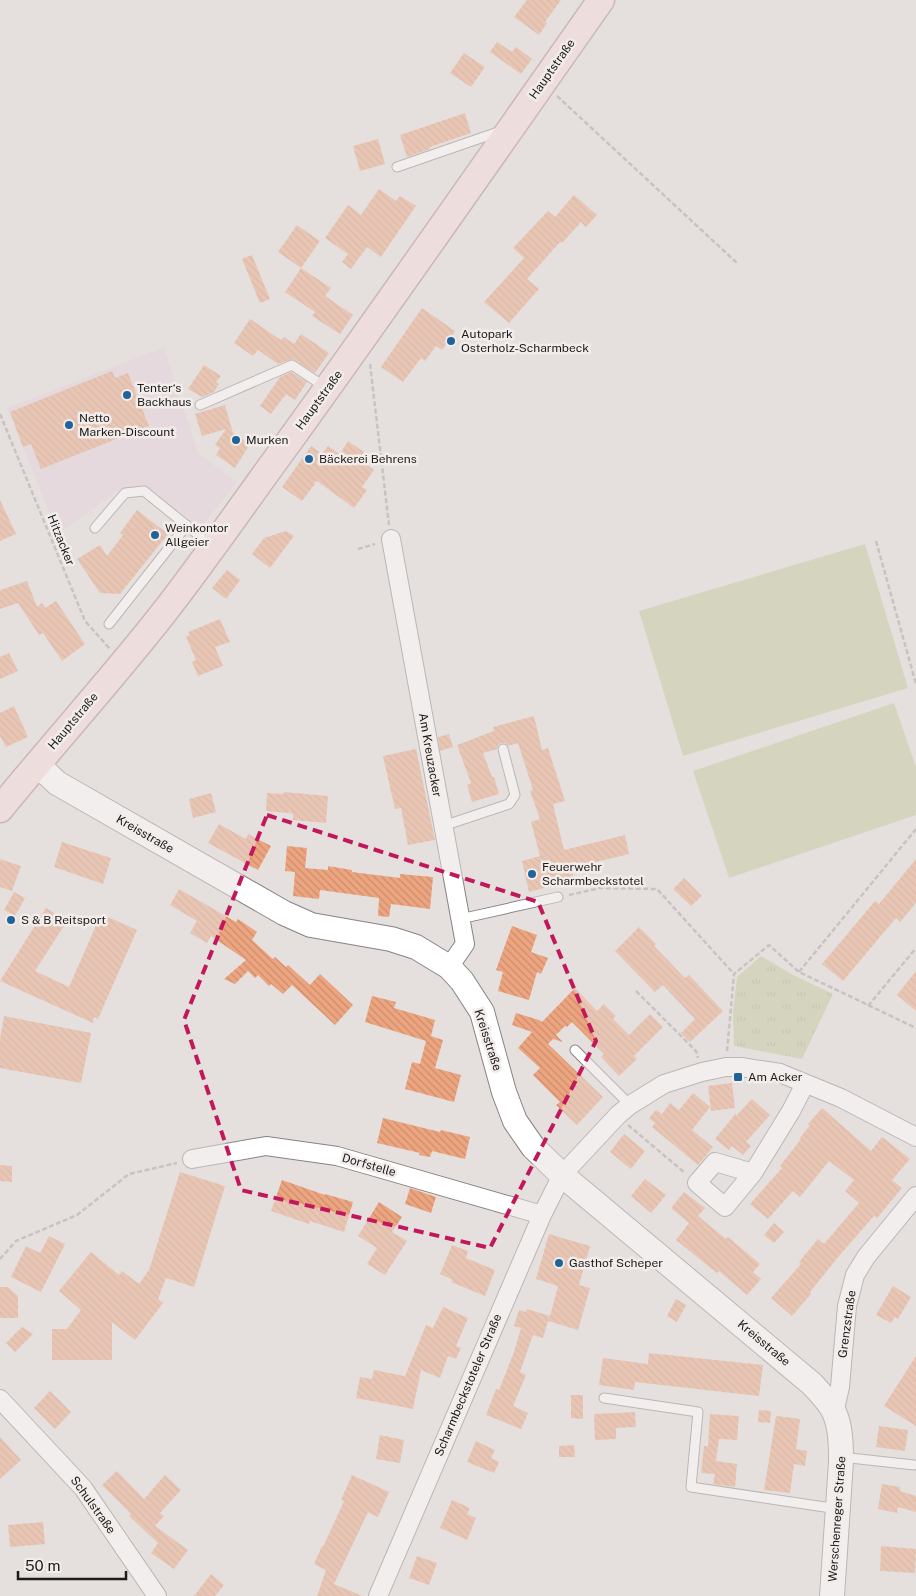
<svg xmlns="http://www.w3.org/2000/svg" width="916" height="1596" viewBox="0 0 916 1596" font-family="'Public Sans',sans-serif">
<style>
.commercial{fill:#e7d0dc}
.grass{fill:url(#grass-tufts)}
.garden{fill:#c1c698}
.building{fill:url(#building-back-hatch)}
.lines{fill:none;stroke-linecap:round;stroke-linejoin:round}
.lane-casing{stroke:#888382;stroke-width:11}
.street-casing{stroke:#888382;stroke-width:20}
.secondary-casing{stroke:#888382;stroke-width:26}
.primary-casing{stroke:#a98789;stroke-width:29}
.path{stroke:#a4a09e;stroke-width:2.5;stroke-dasharray:5 2.5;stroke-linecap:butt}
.lane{stroke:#fff;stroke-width:9}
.street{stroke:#fff;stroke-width:18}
.secondary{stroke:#fff;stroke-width:24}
.primary{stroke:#f9dadc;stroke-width:26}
.marked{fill:none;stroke:#c2185b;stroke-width:4;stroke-dasharray:10 6;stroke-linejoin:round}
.poi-dot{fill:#216399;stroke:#f2edeb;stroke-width:2}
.labels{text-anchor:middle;stroke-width:5;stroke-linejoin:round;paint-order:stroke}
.street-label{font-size:12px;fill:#1d1b1a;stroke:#f2edeb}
.poi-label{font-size:12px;fill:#1d1b1a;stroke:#f2edeb;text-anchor:start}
</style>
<defs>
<pattern id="grass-tufts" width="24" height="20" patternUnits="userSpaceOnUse" patternTransform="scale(1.25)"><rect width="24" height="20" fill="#c1c698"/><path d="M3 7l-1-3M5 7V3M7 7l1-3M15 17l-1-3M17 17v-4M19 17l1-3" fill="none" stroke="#a5aa82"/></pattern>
<pattern id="building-back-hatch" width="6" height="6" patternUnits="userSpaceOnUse" patternTransform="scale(1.25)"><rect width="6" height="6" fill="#eda580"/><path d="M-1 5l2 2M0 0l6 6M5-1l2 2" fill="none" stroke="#cb8d6e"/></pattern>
</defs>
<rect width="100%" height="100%" fill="#e5e0de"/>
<path class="commercial" d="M164 347 198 453 237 482 201 528 145 486 122 488 58 534 7 408Z"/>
<path class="grass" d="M761 956 793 975 833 994 802 1059 734 1046 733 1012 737 977Z"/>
<path class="garden" d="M865 544 908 688 683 756 639 611Z
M894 703 916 767V815L729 878 693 771Z"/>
<path class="building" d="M527 0H561L545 22 547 23 539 35 514 17Z
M497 42 512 52 516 47 532 59 521 74 490 52Z
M464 53 485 67 471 87 450 73Z
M465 113 471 133 430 147V149L407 157 400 135Z
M378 139 385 164 360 171 353 146Z
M379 189 396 201 400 196 416 206 381 257 367 247 351 269 342 262 348 254 325 238 348 205 361 215Z
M574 195 597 215 586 227 581 222 562 243 560 242 527 279 539 289 509 323 484 302 524 258 513 248 548 211 555 217Z
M297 225 320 241 301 268 278 252Z
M252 255 270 299 260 303 242 259Z
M301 268 331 288 325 296 353 315 340 334 312 316 315 312 285 292Z
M422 308 455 331 442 350 436 346 425 361 421 358 403 382 381 367Z
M250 319 281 340 284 337 294 344 301 334 329 353 315 373 293 359 278 364 258 350 253 356 234 343Z
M204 365 221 376 216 382 219 384 214 392 202 397 188 389Z
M112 371 115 378 128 373 149 426 41 469 31 444 23 447 10 412Z
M291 372 307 382 295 400 286 394 271 414 260 406 280 377Z
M225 405 233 433 250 444 235 468 216 455 220 448 215 445 226 429 202 436 195 414Z
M348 441 364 452 359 459 374 470 362 487 367 490 354 508 317 481 316 482 314 481 315 484 302 501 282 487 311 446 322 454 328 446 340 454Z
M0 500 16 534 0 541Z
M137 510 168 534 120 594 100 593 77 559 100 545 107 556 123 535 120 533Z
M286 531 294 536 270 568 252 554 264 538Z
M227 570 240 580 226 599 212 588Z
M27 581 37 607 42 603 45 608 56 601 85 644 62 661 43 633 39 635 18 603 0 609V590Z
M220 619 230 642 215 647 223 666 198 676 192 662 196 660 186 637 190 635 188 632Z
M9 653 18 671 0 679V657Z
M14 706 28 737 6 747 0 736V713Z
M534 716 542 750 548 748 565 801 553 804 564 850 625 835 629 854 571 868 574 880 529 892 522 861 540 856 531 822 540 819 530 791 533 790 518 743 508 746 505 743H501L498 745 497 749 483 753 492 777H494L499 794 472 802 467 785 471 783 457 745 494 731 493 727Z
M449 734 453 747 440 751 438 737Z
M416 749 435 840 408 845 401 808 395 809 383 756Z
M284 792 328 796 326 823 293 820V814L290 813V810L289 813 266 811 267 793 284 794Z
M211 793 216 812 193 818 189 799Z
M219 824 246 839 248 834 271 846 258 870 208 843Z
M62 842 111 858 103 884 54 867Z
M287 846 307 848 305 868 328 870V866L352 870V872L400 878V874L433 877 430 909 391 904 389 917 378 916 379 898 320 890 319 899 293 896 295 872 285 871Z
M0 859 21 866 12 891 0 887Z
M916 859V903L900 922 896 918 843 981 822 964 875 901 879 904Z
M684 878 702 896 691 906 673 889Z
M179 889 236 922 238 919 257 932 252 940 273 959 275 957 286 967 288 965 310 985 320 974 353 1005 335 1025 292 985 283 994 271 984 269 986 258 975 255 978 248 971 235 984 224 979 246 960 211 936 207 943 190 933 197 921 170 905Z
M14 892 25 898 15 916 4 910Z
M46 908 67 921 35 971 69 987 101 914 137 930 98 1019 94 1017 93 1023 0 981Z
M512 926 537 935 531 952 548 958 541 974 537 972 529 1000 498 991 503 972 496 970Z
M639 927 656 944 654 946 685 978 689 975 723 1011 690 1042 681 1033 695 1019 663 985 655 992 615 951Z
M916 971V1011L897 995Z
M575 988 597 1011 604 1004 616 1016 613 1019 629 1035 650 1014 663 1027 634 1056 637 1059 619 1076 601 1057 604 1054 572 1022 567 1027 565 1026 556 1035 563 1042 553 1039 548 1044 603 1097 577 1125 556 1105 560 1102 533 1075 540 1068 518 1048 532 1032 512 1025 516 1013 539 1020 542 1022Z
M372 996 396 1002 394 1008 435 1020 431 1036 443 1040 435 1068 461 1075 454 1102 405 1089 412 1062 420 1064 426 1041 365 1022Z
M4 1016 91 1033 81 1083 0 1068V1039Z
M732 1083 735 1108 711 1111 708 1086Z
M693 1093 710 1107 692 1130 713 1147 698 1165 652 1127 655 1123 649 1118 656 1110 662 1114 670 1103 679 1110Z
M752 1099 770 1115 746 1142 751 1146 743 1155 732 1146 729 1150 715 1139 736 1113V1116Z
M822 1108 871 1151 882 1137 910 1159 892 1180 902 1188 877 1218 874 1216 839 1256 810 1292 811 1294 792 1316 771 1298 801 1264 799 1262 818 1239 824 1244 859 1203 845 1191 854 1180 829 1161 800 1197 793 1191 768 1219 750 1204 782 1168 780 1166 801 1139 800 1138 810 1125 808 1124Z
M383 1118 440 1132 441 1130 470 1137 465 1159 432 1151 430 1157 419 1155 420 1153 377 1143Z
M624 1134 645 1151 631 1169 610 1152Z
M0 1165 12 1166V1182L0 1181Z
M180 1172 225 1186 194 1287 166 1278 158 1299 163 1303 135 1340 112 1322V1360H52V1329H67L81 1310 59 1291 91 1252 119 1275 122 1271 139 1284 149 1270Z
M645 1179 666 1195 651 1213 631 1196Z
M282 1180 325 1195V1194L353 1202 344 1232 310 1221 309 1224 271 1211Z
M410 1188 436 1197 431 1213 405 1204Z
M684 1192 705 1208 698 1216 726 1239 728 1237 760 1264 753 1272 761 1279 747 1295 719 1271 717 1273 676 1240 689 1223 671 1208Z
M379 1202 402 1217 392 1232 407 1241 385 1275 367 1264 377 1248 358 1236Z
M774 1223 784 1232 774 1243 764 1235Z
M549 1234 590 1246 579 1285 590 1288 578 1330 548 1321 543 1338 533 1335 520 1372 526 1375 513 1406 528 1413 521 1429 486 1415 496 1389 499 1390 514 1352 521 1328 514 1326 519 1310 526 1312 527 1309 550 1316 558 1286 536 1279Z
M49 1236 65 1244 41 1292 11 1277 26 1246 40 1253Z
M452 1245 468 1251 466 1258 495 1270 485 1296 451 1282 453 1280 440 1274Z
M893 1286 911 1297 898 1319 895 1317 891 1323 876 1315Z
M0 1287H8L18 1296V1318H0Z
M676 1299 686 1305 677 1322 667 1316Z
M443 1307 468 1318 456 1346 461 1348 456 1359 448 1356 440 1378 421 1370 413 1409 356 1398 360 1377 372 1379 374 1370 405 1376 426 1325 433 1328Z
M22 1327 33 1334 15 1352 6 1343Z
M649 1353 763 1365 759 1396 635 1382 634 1390 599 1385 603 1358 648 1364Z
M916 1356V1426L884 1406Z
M50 1391 71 1412 55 1429 34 1408Z
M571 1395H583V1419L571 1418Z
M759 1410 771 1411 770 1423 758 1422Z
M635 1412 636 1427 616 1428V1439L595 1440 594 1414Z
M710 1414 739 1416 737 1440 719 1439 716 1461 737 1464 735 1487 713 1484 715 1474 701 1473 704 1446H708Z
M776 1416 800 1419 796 1449 807 1451 805 1466 794 1464 790 1493 764 1490Z
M879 1426 908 1430 905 1451 876 1447Z
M380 1435 404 1440 400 1463 376 1459Z
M0 1437 21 1460 0 1479Z
M476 1441 495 1450 491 1458 499 1462 494 1473 467 1462Z
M574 1445 575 1457H559V1446Z
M117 1471 144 1499 165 1475 181 1490 160 1513 164 1516 155 1526 188 1550 174 1569 151 1553 158 1543 129 1516 131 1514 102 1485Z
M352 1475 389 1492 378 1517 368 1512 334 1584 362 1596H317L326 1570 314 1564 322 1546 323 1547 344 1501 341 1500Z
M882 1484 900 1487V1491L916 1496V1512L898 1507 897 1513 878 1509Z
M452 1500 470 1508 467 1514 476 1518 467 1540 440 1528Z
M43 1522 45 1544 10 1547 8 1525Z
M881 1546 916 1549 915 1573 880 1571Z
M417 1556 437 1563 429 1585 409 1578Z
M211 1574 224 1585 215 1596H194Z"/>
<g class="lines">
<g class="lane-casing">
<path id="lane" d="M397 167 501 131
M200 405 292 365 325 387
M95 528 125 493 144 491 212 546
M109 624 187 525
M443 826 509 804 515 795 503 749
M460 919 558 897
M575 1050 630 1105
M604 1398 698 1412 691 1487 838 1509
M841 1457 914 1465"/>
</g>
<g class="street-casing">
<path id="street" d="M391 539 465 944 449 967
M192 1159 266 1146 337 1156 542 1215
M753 1173 715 1162 697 1183 725 1207 753 1173 791 1111 805 1084
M0 1399 83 1488 157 1596
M834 1413 840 1387 847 1306 855 1275 866 1257 916 1196
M378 1596 542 1215 562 1175 618 1115 630 1105 664 1084 702 1072 726 1067H741L780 1073 841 1098 916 1137"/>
</g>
<g class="secondary-casing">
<path id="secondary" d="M37 764 57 783 284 913 311 925 391 939 416 947 449 967 462 981 482 1012 504 1092 515 1121 533 1147 562 1175 812 1384C820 1393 829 1401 834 1412 841 1427 841 1446 841 1462L832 1596"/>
</g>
<g class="primary-casing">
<path id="primary" d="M0 809C53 744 110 681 162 615 206 559 246 500 288 443 394 296 497 148 601 0"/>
</g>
<path class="path" d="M557 96 737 263
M370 364 389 525
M0 414 85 621 110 649
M876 541 916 684
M358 549 375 544
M569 895 600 888 657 889 734 974
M799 972 916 829
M636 991 696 1051 698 1058
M868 1006 916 948
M727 1051 734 974 769 945 799 972 916 1028
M628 1125 685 1173
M0 1259 16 1241 77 1215 129 1174 177 1163"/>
<use href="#lane" class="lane"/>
<use href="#street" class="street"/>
<use href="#secondary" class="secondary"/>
<use href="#primary" class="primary"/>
</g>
<path d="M0 0H916V1596H0ZM267 815 538 902 596 1041 490 1248 241 1190 184 1020Z" fill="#e5e0de" fill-opacity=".55" fill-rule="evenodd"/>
<path class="marked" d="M267 815 538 902 596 1041 490 1248 241 1190 184 1020Z"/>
<g class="poi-dot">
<circle cx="451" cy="341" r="5"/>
<circle cx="127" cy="395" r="5"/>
<circle cx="69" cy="425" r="5"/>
<circle cx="236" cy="440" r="5"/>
<circle cx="309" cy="459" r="5"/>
<circle cx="155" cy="535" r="5"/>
<circle cx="532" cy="874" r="5"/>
<circle cx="11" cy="920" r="5"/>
<rect x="733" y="1072" width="10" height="10" rx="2.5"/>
<circle cx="559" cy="1263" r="5"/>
</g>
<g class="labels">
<g class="street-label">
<text transform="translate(552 69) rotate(-55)" y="4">Hauptstraße</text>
<text transform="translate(319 400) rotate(-54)" y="4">Hauptstraße</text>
<text transform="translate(61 540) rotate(68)" y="4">Hitzacker</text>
<text transform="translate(73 721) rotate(-50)" y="4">Hauptstraße</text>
<text transform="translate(430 755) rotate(80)" y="4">Am Kreuzacker</text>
<text transform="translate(145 834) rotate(30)" y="4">Kreisstraße</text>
<text transform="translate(488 1040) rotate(72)" y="4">Kreisstraße</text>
<text transform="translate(369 1165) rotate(16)" y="4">Dorfstelle</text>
<text transform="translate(847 1324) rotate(-82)" y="4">Grenzstraße</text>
<text transform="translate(764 1343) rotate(40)" y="4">Kreisstraße</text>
<text transform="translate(468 1385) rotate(-67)" y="4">Scharmbeckstoteler Straße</text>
<text transform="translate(93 1505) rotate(54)" y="4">Schulstraße</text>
<text transform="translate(837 1519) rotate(-86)" y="4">Werschenreger Straße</text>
</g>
<g class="poi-label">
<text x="461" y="338">Autopark<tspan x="461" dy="14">Osterholz-Scharmbeck</tspan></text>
<text x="137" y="392">Tenter‘s<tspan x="137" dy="14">Backhaus</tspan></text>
<text x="79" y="422">Netto<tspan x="79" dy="14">Marken-Discount</tspan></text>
<text x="246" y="444">Murken</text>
<text x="319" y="463">Bäckerei Behrens</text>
<text x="165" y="532">Weinkontor<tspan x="165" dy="14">Allgeier</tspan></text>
<text x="542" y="871">Feuerwehr<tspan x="542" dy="14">Scharmbeckstotel</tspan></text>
<text x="21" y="924">S &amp; B Reitsport</text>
<text x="748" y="1081">Am Acker</text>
<text x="569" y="1267">Gasthof Scheper</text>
</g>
</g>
<path d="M18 1571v8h108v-8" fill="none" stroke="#1d1b1a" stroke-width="2.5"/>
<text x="25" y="1571" font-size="15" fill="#1d1b1a" stroke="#f2edeb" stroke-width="4" paint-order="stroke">50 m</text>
</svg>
